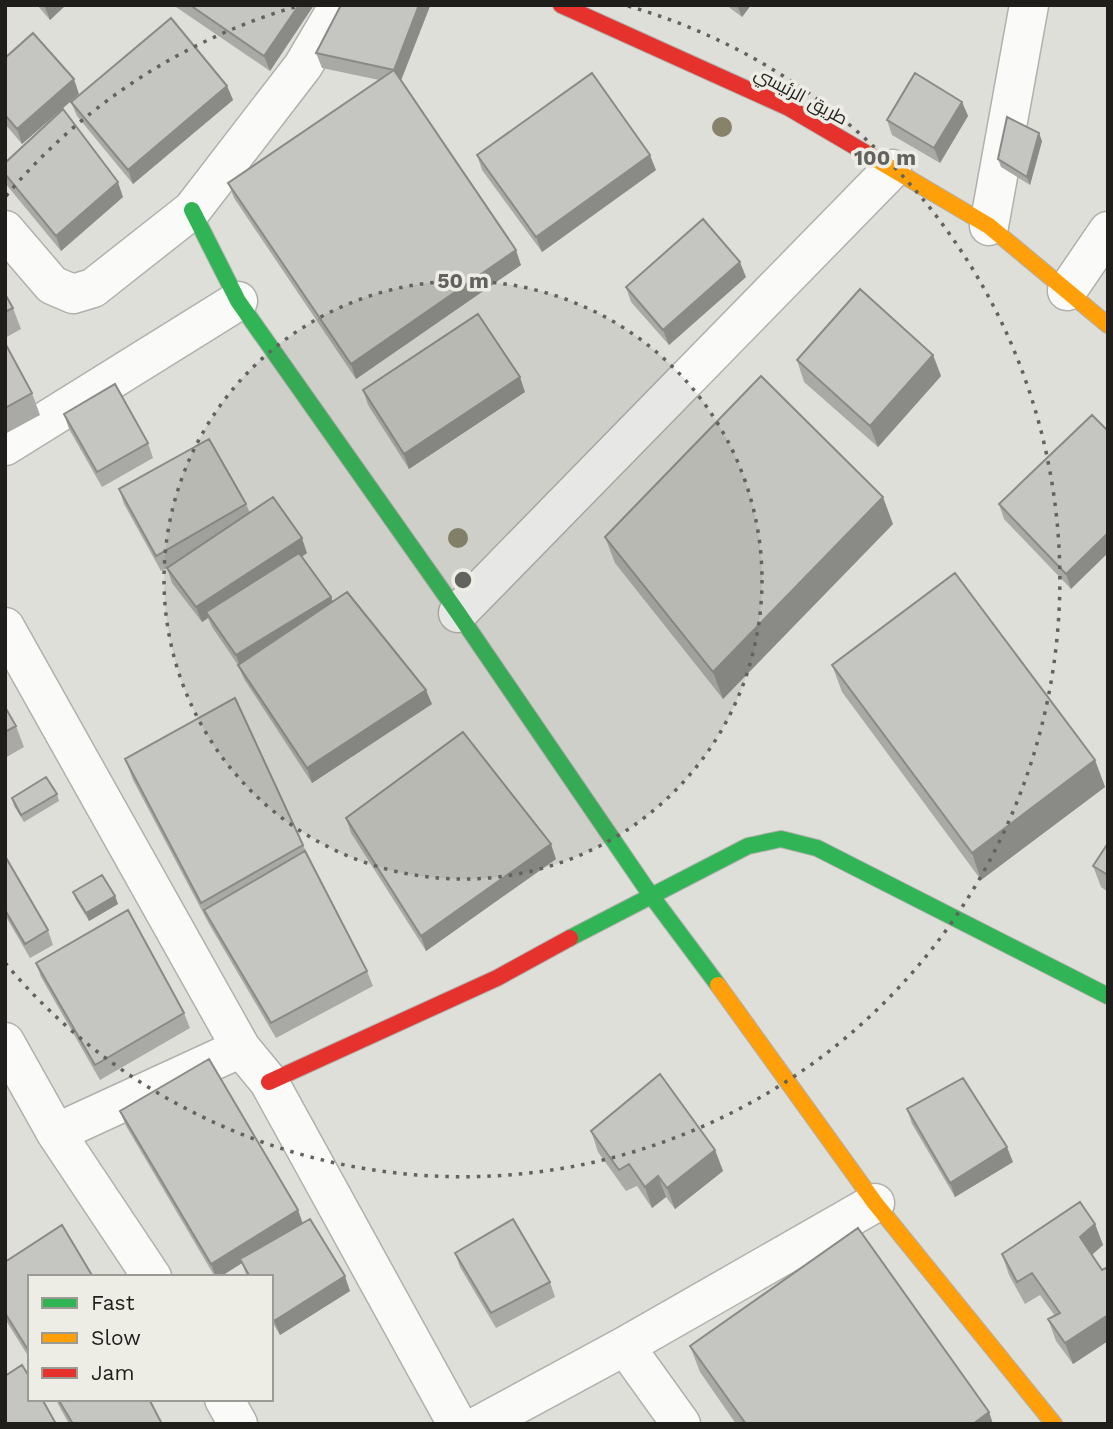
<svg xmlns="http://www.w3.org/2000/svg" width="1113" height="1429" viewBox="0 0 1113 1429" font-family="'Work Sans',Cairo,sans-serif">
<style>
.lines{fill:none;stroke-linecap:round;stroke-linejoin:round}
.street-casing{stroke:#b0b0ad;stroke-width:41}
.fast-casing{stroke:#b0b0ad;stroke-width:18}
.slow-casing{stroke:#b0b0ad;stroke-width:18}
.jam-casing{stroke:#b0b0ad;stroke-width:18}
.street{stroke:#fafaf9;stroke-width:38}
.fast{stroke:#30b455;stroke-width:16}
.slow{stroke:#ff9f0a;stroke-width:16}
.jam{stroke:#e5322d;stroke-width:16}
.tree{fill:#86836a}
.wall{fill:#a9a9a6}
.shaded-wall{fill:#8a8a87}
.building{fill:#c5c5c1;stroke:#8a8a87;stroke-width:2}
.ring{fill:none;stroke:#62625e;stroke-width:3.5;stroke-dasharray:3.5 7}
.labels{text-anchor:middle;stroke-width:7;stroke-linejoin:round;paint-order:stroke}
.street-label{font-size:18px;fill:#1f1e1b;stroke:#eeede5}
.centre{fill:#62625e;stroke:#eeede5;stroke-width:3.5}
.ring-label{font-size:21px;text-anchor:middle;font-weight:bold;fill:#62625e;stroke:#eeede5;stroke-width:7;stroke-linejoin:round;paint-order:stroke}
</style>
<rect width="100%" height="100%" fill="#dfdfda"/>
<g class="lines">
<g class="street-casing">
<path id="street" d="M989 226 1029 5
M5 230 52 285 73 294 93 288 192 210 303 66 339 5
M1067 291 1108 231
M5 446 238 301
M458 613 892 169
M5 627 241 1048 269 1082 457 1424
M5 1042 56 1133 152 1277
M56 1133 241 1048
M625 1346 681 1424
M224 1399 238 1424
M481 1424 625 1346 875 1203"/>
</g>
<g class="fast-casing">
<path id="fast" d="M192 210 238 301 458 613 650 894 718 985
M570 938 748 846 781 839 817 848 1108 996"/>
</g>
<g class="slow-casing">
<path id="slow" d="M864 152 989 226 1108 325
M718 985 875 1203 1054 1424"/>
</g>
<g class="jam-casing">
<path id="jam" d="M561 5 789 108 864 152
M269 1082 497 978 570 938"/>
</g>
<use href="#street" class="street"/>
<use href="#fast" class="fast"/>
<use href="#slow" class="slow"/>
<use href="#jam" class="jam"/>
</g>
<g class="tree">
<circle cx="722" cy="127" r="10"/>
<circle cx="458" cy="538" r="10"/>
</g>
<path class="wall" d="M37 5H66L50 20Z
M176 5H314L270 71 176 7Z
M726 5H751L742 17Z
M430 6 401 81 521 265 356 379 234 198 228 183 379 80 322 68 316 53Z
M5 58 79 94 22 144 5 124Z
M227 86 233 100 133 184 77 116 71 102Z
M962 102 968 116 940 163 892 135 887 120Z
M1042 141 1030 185 1001 167 998 159Z
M477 155 656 170 542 252 482 170Z
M5 163 123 197 61 251 5 183Z
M746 277 669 345 631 302 626 287Z
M5 294 13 308 21 329 5 338Z
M5 343 32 393 40 415 5 434Z
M933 355 941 376 878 447 804 382 797 360Z
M363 390 525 392 409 469 368 405Z
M64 414 148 443 153 458 102 487 69 429Z
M1092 415 1071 589 1004 519 999 504Z
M119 489 246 504 250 513 307 553 302 557 331 597 333 602 432 704 312 783 244 679 238 665 212 627 208 618 202 622 172 583 167 568 161 571 124 504Z
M893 524 723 699 615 563 605 537Z
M832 665 1095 760 1105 787 981 880 842 692Z
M5 707 16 726 24 747 5 758Z
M125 759 303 845 367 971 373 986 276 1038 209 924 133 780Z
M57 794 59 801 24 822 14 806 12 798Z
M346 818 556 859 426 951 351 833Z
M1108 843V892L1101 887 1093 866Z
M5 856 48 930 53 945 30 958 5 915Z
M73 892 115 896 118 904 89 921 76 900Z
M36 963 184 1013 190 1028 100 1080 41 977Z
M907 1109 1013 1162 955 1197 912 1124Z
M120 1111 298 1210 303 1223 350 1291 280 1335 271 1320V1277H247L242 1263 220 1277H215L126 1126Z
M591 1131 715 1150 723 1171 675 1209 666 1197 652 1208 637 1186 626 1191 598 1152Z
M1095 1224 1103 1245 1092 1255 1102 1270 1108 1267V1341L1073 1364 1056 1341 1048 1319 1055 1316 1040 1295 1025 1304 1009 1275 1002 1254Z
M455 1253 550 1282 555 1297 496 1328 460 1267Z
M5 1262 30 1277V1359L5 1319Z
M690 1346 989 1412 993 1424H736L700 1372Z
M56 1399H149L162 1424H69L58 1404Z"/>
<path class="shaded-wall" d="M44 5H66L50 20Z
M299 5H314L270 71 264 56Z
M419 5H429L430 6 399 85 394 70Z
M737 5H751L742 17Z
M74 79 79 94 22 144 17 129Z
M227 86 233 100 133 184 128 170Z
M962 102 968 116 940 163 934 148Z
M1039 133 1042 141 1030 185 1027 177Z
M650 155 656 170 542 252 536 237Z
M118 182 123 197 61 251 56 236Z
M516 250 521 265 356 379 351 364Z
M740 262 746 277 669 345 663 330Z
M933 355 941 376 878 447 870 426Z
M520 377 525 392 409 469 404 454Z
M883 497 893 524 723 699 713 672Z
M1108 533V553L1071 589 1066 574Z
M302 538 307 553 210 617 206 612 208 618 202 622 196 607Z
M331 597 336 612 242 670 236 655Z
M426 690 432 704 312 783 307 768Z
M1095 760 1105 787 981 880 972 853Z
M551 844 556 859 426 951 421 936Z
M115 896 118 904 89 921 86 913Z
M1007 1147 1013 1162 955 1197 950 1183Z
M715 1150 723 1171 675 1209 667 1188Z
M658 1176 666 1197 652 1208 645 1187Z
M298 1210 303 1225 240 1259 242 1263 220 1277H216L211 1264Z
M1095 1224 1103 1245 1088 1258 1080 1237Z
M345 1276 350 1291 280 1335 274 1321Z
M1108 1315V1341L1073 1364 1065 1343Z
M989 1412 993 1424H973Z"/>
<path class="building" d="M190 5H299L264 56Z
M341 5H419L394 70 516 250 351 364 228 183 394 70 316 53Z
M171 18 227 86 128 170 71 102Z
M33 33 74 79 17 129 5 115V58Z
M592 73 650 155 536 237 477 155Z
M915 73 962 102 934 148 887 120Z
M63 109 118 182 56 236 5 174V163Z
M1007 117 1039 133 1027 177 998 159Z
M703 219 740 262 663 330 626 287Z
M860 289 933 355 870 426 797 360Z
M5 294 13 308 5 312Z
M478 314 520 377 404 454 363 390Z
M5 343 32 393 5 408Z
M761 376 883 497 713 672 605 537Z
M115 384 148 443 97 472 64 414Z
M1092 415 1108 431V533L1066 574 999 504Z
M209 439 246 504 156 556 119 489Z
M273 497 302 538 196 607 167 568Z
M299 553 331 597 236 655 206 612Z
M955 573 1095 760 972 853 832 665Z
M347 592 426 690 307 768 238 665Z
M235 698 303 845 201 903 125 759Z
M5 707 16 726 5 732Z
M463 732 551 844 421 936 346 818Z
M46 777 57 794 21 815 12 798Z
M1108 843V875L1093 866Z
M305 851 367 971 271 1023 204 910Z
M5 856 48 930 25 944 5 910Z
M102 875 115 896 86 913 73 892Z
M128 910 184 1013 95 1065 36 963Z
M209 1059 298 1210 211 1264 120 1111Z
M660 1074 715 1150 667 1188 658 1176 645 1187 629 1164 619 1170 591 1131Z
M963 1078 1007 1147 950 1183 907 1109Z
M1080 1202 1095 1224 1080 1237 1102 1270 1108 1267V1315L1065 1343 1048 1319 1060 1313 1032 1273 1017 1282 1002 1254Z
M310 1219 345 1276 274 1321 271 1315V1277H250L240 1259Z
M513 1219 550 1282 491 1313 455 1253Z
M62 1225 93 1277H30V1353L5 1313V1262Z
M858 1228 989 1412 973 1424H746L690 1346Z
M22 1365 30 1378V1399H42L56 1424H5V1376Z
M58 1399H149L162 1424H73Z"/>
<circle cx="463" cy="580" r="299" fill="#62625e" fill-opacity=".12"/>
<g class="ring">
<circle cx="463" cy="580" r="299"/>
<path d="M6 196A597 597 0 0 1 298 6M628 6A597 597 0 1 1 6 964"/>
</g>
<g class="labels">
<g class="street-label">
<text transform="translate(801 96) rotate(28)" y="6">طريق الرئيسي</text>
</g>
</g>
<circle cx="463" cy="580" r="10" class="centre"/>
<g class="ring-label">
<text x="885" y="165">100 m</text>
<text x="463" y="288">50 m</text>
</g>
<rect width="1113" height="1429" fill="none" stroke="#1f1e1b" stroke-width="14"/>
<rect x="28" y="1275" width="245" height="126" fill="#eeede5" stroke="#9b9a94" stroke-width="2"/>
<rect x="42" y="1298" width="35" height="10" fill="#30b455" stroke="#9b9a94" stroke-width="2"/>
<text x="91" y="1310" font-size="21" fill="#1f1e1b">Fast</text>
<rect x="42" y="1333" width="35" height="10" fill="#ff9f0a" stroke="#9b9a94" stroke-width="2"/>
<text x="91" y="1345" font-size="21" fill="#1f1e1b">Slow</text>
<rect x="42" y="1368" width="35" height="10" fill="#e5322d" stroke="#9b9a94" stroke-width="2"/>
<text x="91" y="1380" font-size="21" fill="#1f1e1b">Jam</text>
</svg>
